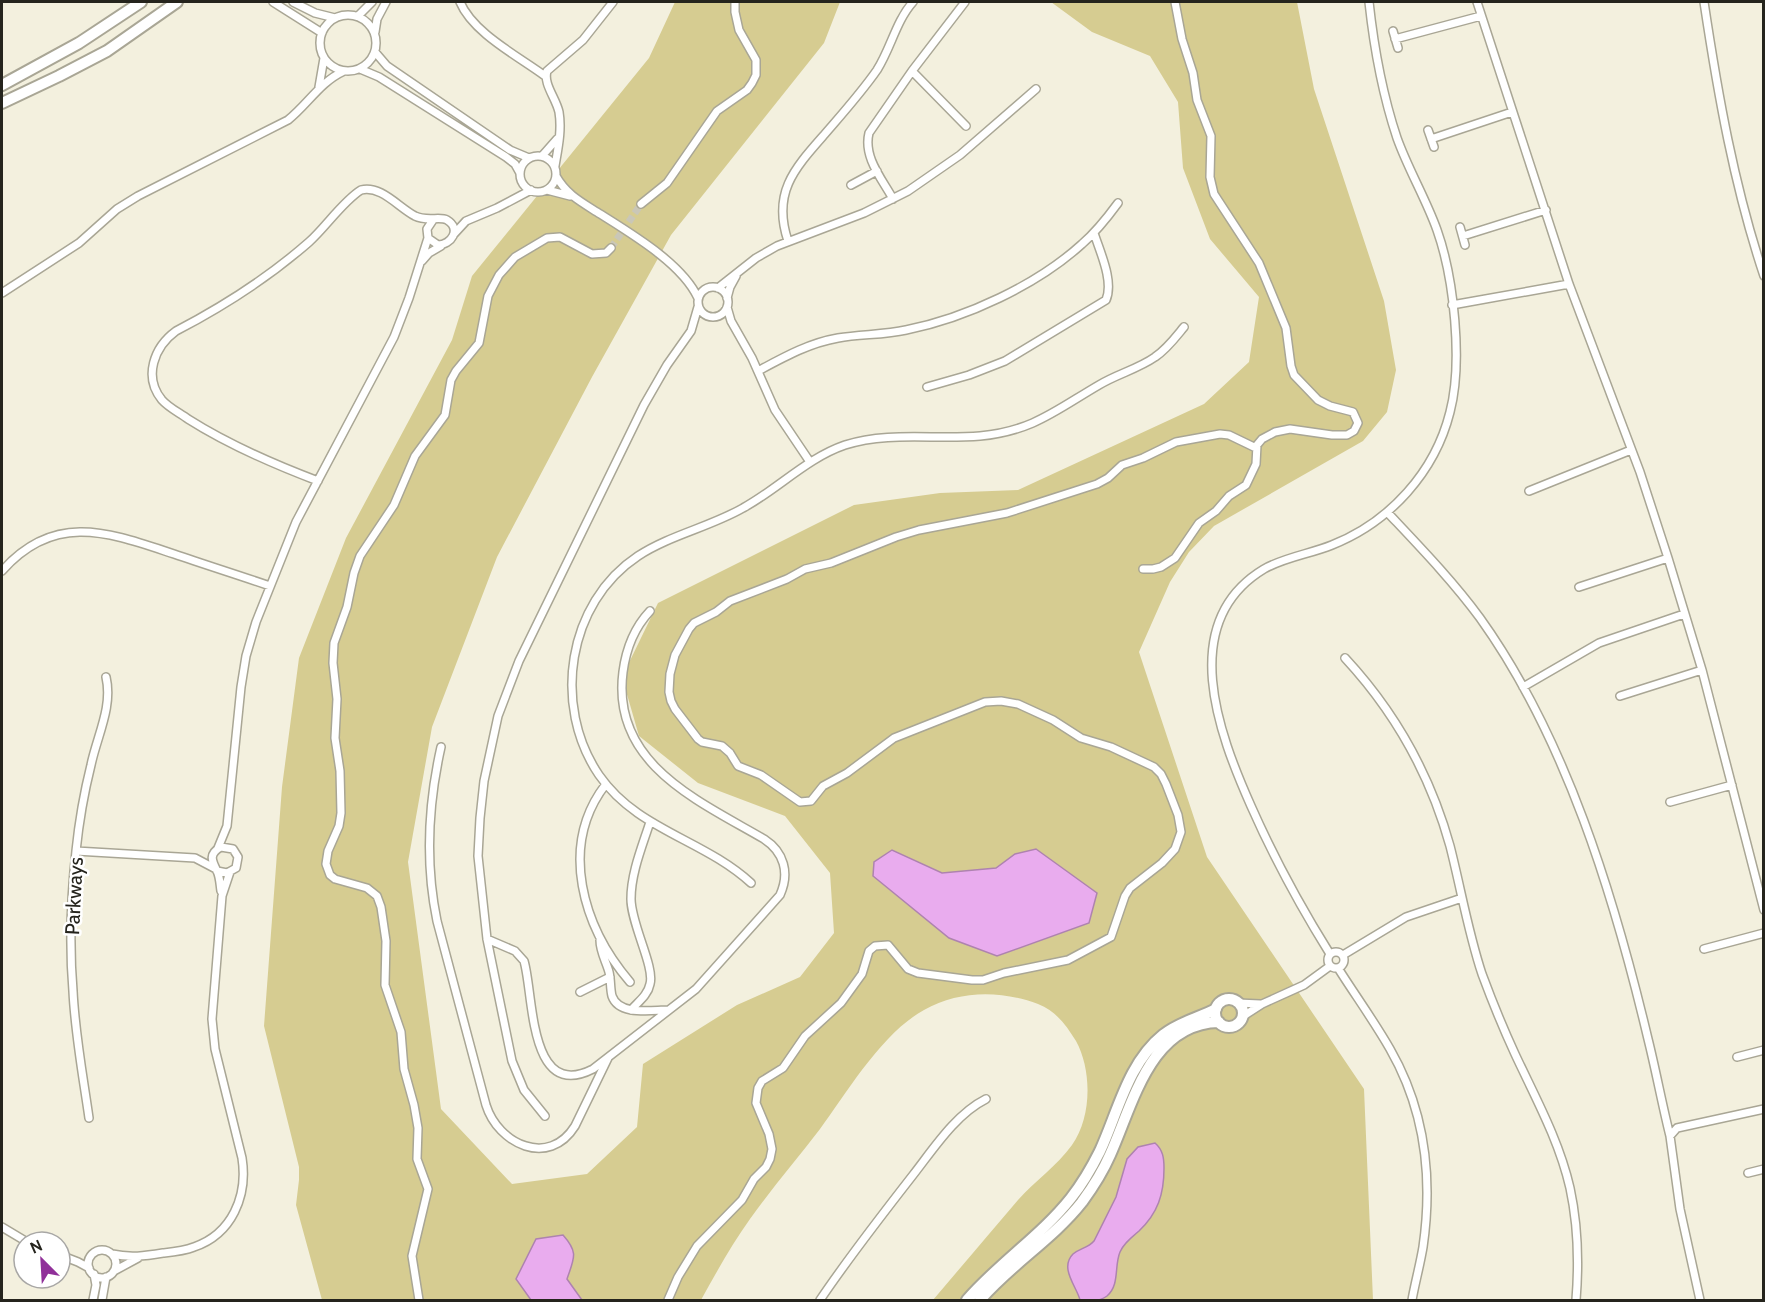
<svg xmlns="http://www.w3.org/2000/svg" width="1765" height="1302" viewBox="0 0 1765 1302" font-family="Cabin,sans-serif">
<style>
.green{fill:#d6cc91}
.water{fill:#e9acee;stroke:#ae83af;stroke-width:1.5}
.lines{fill:none;stroke-linecap:round;stroke-linejoin:round}
.street-tunnel{stroke:#cac7b7;stroke-width:7;stroke-dasharray:7 3.5;stroke-linecap:butt}
.street-casing{stroke:#a9a695;stroke-width:10}
.secondary-casing{stroke:#a9a695;stroke-width:14}
.street{stroke:#fff;stroke-width:7}
.secondary{stroke:#fff;stroke-width:10}
.labels{text-anchor:middle;stroke-width:5;stroke-linejoin:round;paint-order:stroke}
.street-label{font-size:20px;fill:#25241d;stroke:#fff}
</style>
<rect width="100%" height="100%" fill="#f3f0de"/>
<path class="green" d="M675 2H840L824 43 671 235 592 377 497 557 432 727 408 862 441 1109 512 1184 587 1174 637 1127 643 1064 737 1005 800 977 834 933 830 873 785 816 698 783 639 736 622 677 658 603 854 505 940 493 1018 490 1204 404 1249 362 1259 297 1210 239 1183 168 1178 102 1150 56 1092 32 1051 2H1297L1314 89 1384 301 1396 370 1387 412 1363 441 1214 526 1189 552 1170 582 1139 652 1207 857 1364 1089 1373 1300H933C961 1267 989 1234 1018 1200 1035 1181 1057 1166 1072 1145 1092 1117 1092 1070 1076 1041 1066 1025 1056 1011 1038 1004 1001 990 959 990 924 1010 882 1033 848 1091 820 1129 797 1159 772 1188 750 1219 732 1244 716 1273 701 1300H322L296 1205 299 1180V1167L264 1026 282 787 299 658 346 538 452 340 472 276 649 58Z"/>
<path class="water" d="M1036 849 1097 893 1089 923 997 956 949 938 873 876 874 862 892 850 942 873 996 868 1015 854Z
M1155 1143C1163 1150 1164 1158 1164 1168 1164 1194 1158 1213 1139 1231 1131 1238 1124 1243 1120 1252 1114 1266 1120 1285 1107 1296 1099 1302 1090 1301 1080 1300 1077 1287 1059 1268 1073 1254 1080 1248 1088 1248 1094 1241L1116 1197 1127 1159 1138 1147Z
M563 1235C579 1253 574 1258 567 1279L582 1300H531L516 1279 536 1239Z"/>
<g class="lines">
<path class="street-tunnel" d="M611 248 641 204"/>
<g class="street-casing">
<path id="street" d="M273 2 322 33
M293 2 315 13 335 18
M460 2C473 33 518 56 545 76
M1477 2 1569 284 1640 472 1668 558 1702 670 1764 910
M1704 2C1718 95 1734 186 1764 276
M320 43a28 28 0 1 1 56 0a28 28 0 1 1-56 0Z
M358 16 372 2
M1393 31 1398 48
M375 32 377 19 386 2
M1395 39 1481 16
M375 52 387 66 510 150 529 158
M360 69 379 77 506 157 515 164 520 173
M912 71 966 126
M319 87 324 58
M1428 130 1434 147
M1431 139 1512 112
M520 174a18 18 0 1 1 36 0a18 18 0 1 1-36 0Z
M542 156 557 139
M555 166C558 148 562 130 559 112 556 98 543 84 547 71L583 40 613 2
M556 176C566 194 581 202 597 212 630 233 682 263 698 298
M851 185 877 171
M547 190 570 196
M893 199C882 179 863 157 869 133L912 71 965 2
M641 204 667 183 717 111 747 90 752 83 756 75V60L739 30 735 12V2
M1460 227 1465 245
M454 234 466 221 497 208 531 190
M1463 236 1546 210
M788 241C772 193 794 169 824 135 842 114 861 93 877 70 891 48 896 21 913 2
M422 261 429 253 441 246
M698 302a15 15 0 1 1 30 0a15 15 0 1 1-30 0Z
M718 288 756 258 777 246 864 213 908 191 960 155 1036 89
M2 293 79 243 117 209 138 196 288 120C308 104 320 82 344 71
M727 298 730 287 736 276
M1452 305 1569 284
M727 307 731 321 752 358 775 410 810 462
M758 371C784 357 809 343 838 338 861 334 884 335 906 330 966 318 1037 285 1082 244 1096 232 1107 218 1118 203
M927 387 969 375 1005 361 1106 300C1114 281 1100 252 1094 233
M318 481C273 464 229 445 188 419 180 413 169 408 162 400 143 377 154 347 176 331 224 306 268 278 309 242 325 228 343 201 361 190 381 185 398 207 415 216 427 222 440 216 447 220 462 229 451 245 438 245L428 238 427 229 433 220
M1529 491 1631 450
M1387 512C1419 546 1452 580 1480 618 1566 738 1614 896 1648 1039 1656 1071 1662 1104 1670 1136
M1143 569H1153L1161 567 1175 558 1199 523 1216 511 1229 496 1246 485 1256 464 1257 445 1262 439 1275 432 1290 429 1332 435H1347L1354 431 1358 423 1353 412 1330 406 1318 400 1294 375 1291 366 1286 328 1259 263 1214 194 1210 177 1211 136 1197 100 1193 73 1182 39 1175 2
M2 571C55 511 110 533 174 554 206 565 238 575 270 586
M1579 587 1668 558
M1345 658C1396 713 1430 774 1450 846 1461 889 1468 932 1482 974 1492 1001 1503 1028 1515 1054 1535 1097 1559 1140 1570 1188 1578 1225 1579 1263 1576 1300
M1523 687 1599 643 1684 614
M1620 696 1702 670
M441 747C428 805 425 863 437 921L486 1105C498 1144 549 1168 575 1126L608 1058
M606 784C558 846 583 927 630 982
M1670 802 1732 785
M218 848 227 826 241 687 246 656 256 622 296 522 394 337 409 298 428 238
M76 851 195 858 214 868
M217 871 227 873 236 868 238 857 233 849 221 847C208 854 212 861 217 871 220 877 220 885 221 891
M751 883C703 839 637 830 599 775 552 706 567 603 638 556 670 535 710 527 743 508 778 489 807 458 845 445 889 431 935 440 980 436 1033 431 1056 410 1099 385 1117 374 1138 369 1155 357 1167 349 1175 338 1184 327
M487 939 515 951 524 961C534 994 528 1102 593 1069L696 989 780 895C790 873 784 852 764 839 699 801 611 764 623 672 626 649 634 628 650 611
M600 940C600 952 606 961 609 972 611 980 610 988 612 996 619 1016 651 1010 668 1010
M1704 949 1764 933
M1328 960a8 8 0 1 1 16 0a8 8 0 1 1-16 0Z
M1330 954C1300 906 1274 858 1251 806 1219 734 1176 622 1264 569 1285 557 1310 554 1332 545 1390 522 1435 472 1450 412 1463 362 1454 278 1437 230 1426 199 1408 169 1397 138 1382 93 1374 48 1369 2
M1343 955 1406 917 1462 898
M1338 968C1355 995 1374 1021 1390 1049 1425 1110 1433 1178 1423 1247 1420 1265 1415 1283 1412 1300
M580 992 610 977
M1238 1003 1260 1004
M631 1010C638 1002 648 995 650 984 655 967 631 924 631 899 631 873 642 847 650 822
M1242 1017 1262 1004 1304 985 1330 966
M1737 1057 1764 1050
M545 1116 524 1090 512 1061 487 939 478 856 480 818 484 781 498 716 519 661 644 405 667 365 691 331 698 307
M89 1118C83 1076 75 1034 73 991 69 944 71 897 76 851 79 822 84 793 91 765 97 736 113 707 106 677
M1748 1173 1764 1169
M2 1227 27 1242
M88 1264a14 14 0 1 1 28 0a14 14 0 1 1-28 0Z
M112 1254C130 1258 145 1256 163 1253 173 1252 184 1251 194 1247 232 1234 248 1196 242 1158L215 1049 212 1019 222 896 230 872
M60 1255 78 1262 89 1268
M114 1271 138 1258
M93 1300 96 1285 94 1274
M102 1300 106 1277
M419 1300 412 1256 428 1189 417 1159 418 1128 414 1105 404 1069 401 1032 385 985 386 941 381 907 377 896 367 888 335 879 330 875 326 864 328 851 339 826 341 813 340 771 335 738 337 699 333 663 334 643 347 607 354 573 360 556 394 505 415 456 445 415 451 380 456 371 479 343 488 296 499 275 515 257 547 238 560 237 592 254 606 253 611 248
M668 1300 678 1277 697 1246 742 1200 754 1179 766 1167 770 1159 772 1149 769 1134 756 1103 758 1088 762 1081 783 1068 805 1036 841 1003 862 974 869 951 875 946 888 945 908 969 918 973 972 980H983L1004 973 1068 960 1111 937 1125 896 1130 888 1162 863 1175 849 1181 832 1178 815 1166 784 1161 774 1154 767 1111 747 1081 738 1053 720 1018 704 1001 701 985 702 894 738 847 773 823 786 811 801 800 802 761 775 738 766 730 753 722 746 702 742 698 739 675 709 671 701 669 692 670 674 675 655 689 629 694 623 716 612 730 601 787 579 805 569 831 563 896 537 919 530 1007 513 1097 484 1108 478 1122 465 1143 458 1176 442 1220 434 1229 435 1256 448
M820 1300C849 1257 881 1216 913 1175 934 1148 956 1114 986 1099
M1700 1300 1680 1209 1670 1136 1677 1128 1764 1109"/>
</g>
<g class="secondary-casing">
<path id="secondary" d="M2 85 79 43 141 2
M2 103 59 76 107 51 177 2
M1215 1013a14 14 0 1 1 28 0a14 14 0 1 1-28 0Z
M967 1300C999 1263 1041 1236 1071 1198 1083 1183 1092 1167 1100 1151 1118 1112 1128 1063 1163 1035 1179 1022 1199 1018 1216 1009
M980 1300C1011 1264 1053 1239 1082 1202 1093 1187 1103 1171 1110 1155 1133 1104 1150 1023 1219 1022"/>
</g>
<use href="#street" class="street"/>
<use href="#secondary" class="secondary"/>
</g>
<g class="labels">
<g class="street-label">
<text transform="translate(74 896) rotate(-87)" y="7">Parkways</text>
</g>
</g>
<rect width="1765" height="1302" fill="none" stroke="#25241d" stroke-width="6"/>
<g transform="translate(42 1260) rotate(336)"><circle r="28" fill="#ffffff" stroke="#a8a7a5" stroke-width="1.5"/>
<path d="M0-4.5L10 22L0 15L-10 22Z" fill="#903099"/>
<text y="-9" font-size="16" font-weight="bold" text-anchor="middle" fill="#25241d">N</text>
</g>
</svg>
